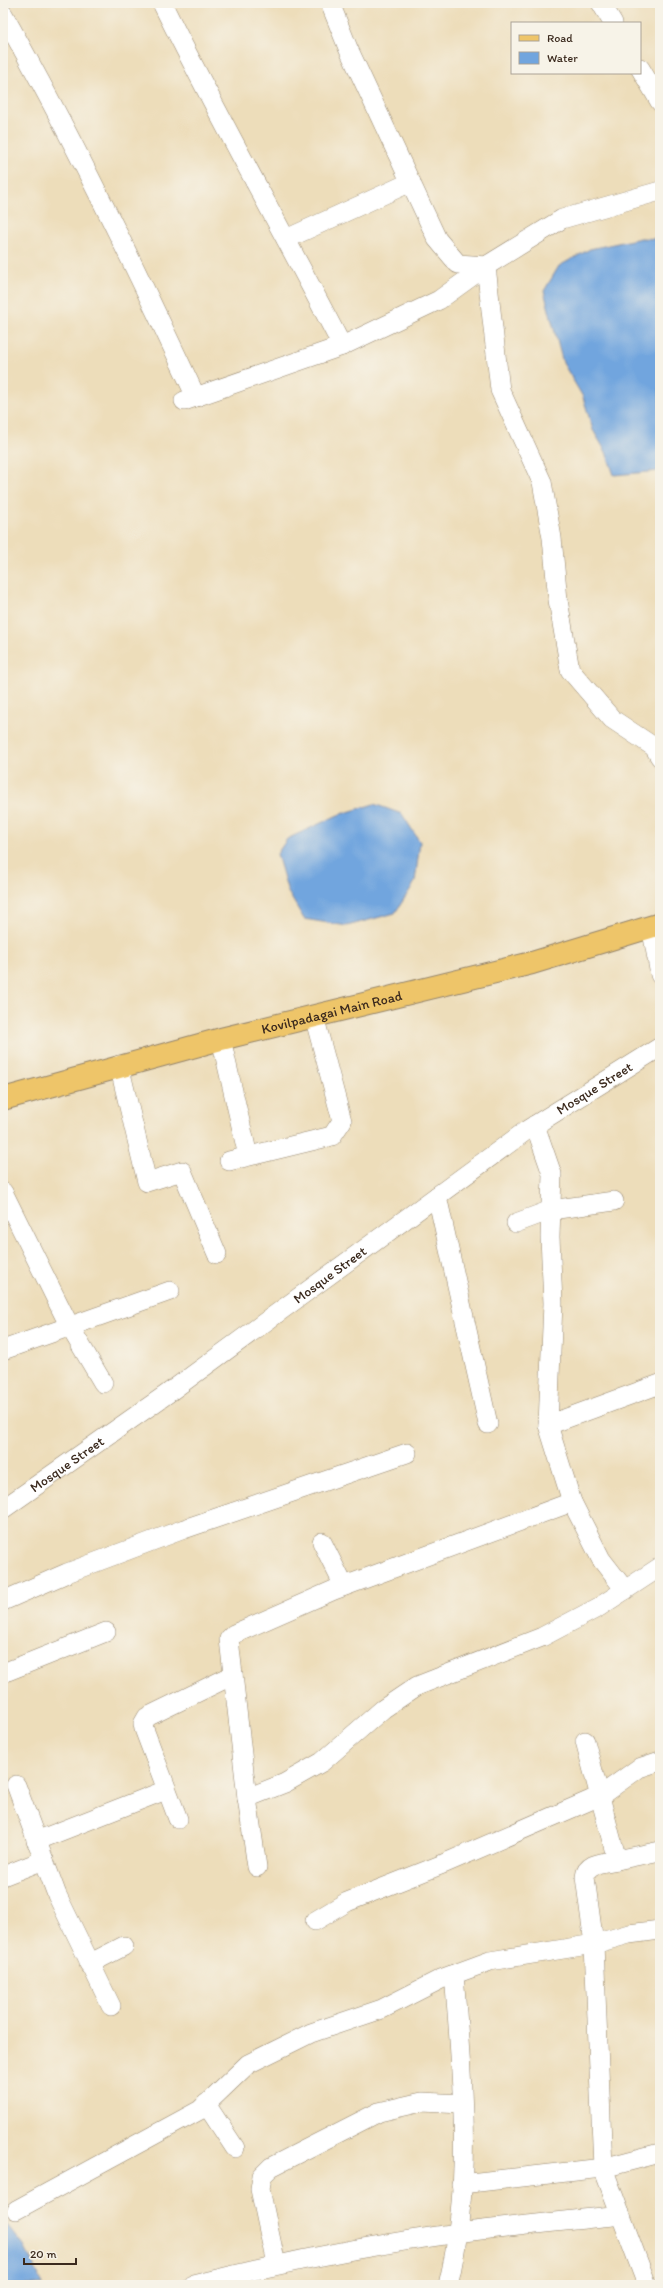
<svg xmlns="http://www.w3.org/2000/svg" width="663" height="2288" viewBox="0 0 663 2288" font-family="Itim,sans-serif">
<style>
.water{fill:#71a5de;stroke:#56687e}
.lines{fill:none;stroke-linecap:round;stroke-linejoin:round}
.minor-casing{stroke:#94846c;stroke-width:20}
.major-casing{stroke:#94846c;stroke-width:24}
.minor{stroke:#fff;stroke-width:19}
.major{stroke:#eec569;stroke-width:22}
.labels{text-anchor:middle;stroke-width:3.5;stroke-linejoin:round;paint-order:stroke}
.street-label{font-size:14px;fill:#3b2a1e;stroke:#f7f3e8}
</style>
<rect width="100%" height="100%" fill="#f7f3e8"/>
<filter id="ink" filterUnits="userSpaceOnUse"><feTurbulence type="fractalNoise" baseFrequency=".025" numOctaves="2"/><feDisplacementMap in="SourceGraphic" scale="8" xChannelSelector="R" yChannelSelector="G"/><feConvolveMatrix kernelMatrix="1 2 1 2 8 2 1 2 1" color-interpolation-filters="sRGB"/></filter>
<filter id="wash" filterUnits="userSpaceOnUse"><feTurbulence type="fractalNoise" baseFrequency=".012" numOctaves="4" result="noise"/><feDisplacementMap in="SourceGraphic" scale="16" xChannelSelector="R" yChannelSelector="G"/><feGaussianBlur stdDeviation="0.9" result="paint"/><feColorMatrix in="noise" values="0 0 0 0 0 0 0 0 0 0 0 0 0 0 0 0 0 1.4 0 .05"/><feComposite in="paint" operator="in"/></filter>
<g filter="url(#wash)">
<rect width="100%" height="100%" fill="#edddba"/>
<path class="water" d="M641 238 660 239V471L614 475 606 452 593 430 583 397 563 363 544 291 559 266 590 249Z
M374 804 402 814 420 842 415 882 395 913 347 926 304 919 288 892 277 854 287 839 338 815Z
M3 2220 24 2246 43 2285H3Z"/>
</g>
<g filter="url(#ink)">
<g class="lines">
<g class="minor-casing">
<g id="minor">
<path d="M162 3C219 119 283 231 342 346"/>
<path d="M330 3 348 48 437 239 458 264 486 266 500 390 542 482 552 538 558 600 570 670 612 719 654 747 660 757"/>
<path d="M601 3 613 23"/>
<path d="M3 14C73 138 135 267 196 397"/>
<path d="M640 68 660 102"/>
<path d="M286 239 411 182"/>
<path d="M184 401 342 346 439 300 486 266 562 219 660 191"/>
<path d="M651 926 660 975"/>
<path d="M221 1039 248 1156"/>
<path d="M119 1065 147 1182 182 1171 217 1254"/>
<path d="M535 1125 552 1174 550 1237 553 1303 548 1425 572 1502 601 1559 625 1590 660 1567"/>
<path d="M229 1161 332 1136 342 1121 314 1016"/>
<path d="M3 1192 70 1327 103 1383"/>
<path d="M437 1196 488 1424"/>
<path d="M516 1223 551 1210 614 1201"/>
<path d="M3 1350 170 1291"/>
<path d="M548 1425 660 1384"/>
<path id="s1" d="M3 1509 167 1394 527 1130 660 1047"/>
<path d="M322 1542 344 1586"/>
<path d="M3 1601 67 1573 184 1529 407 1453"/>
<path d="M3 1673 106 1632"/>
<path d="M585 1741 617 1860 660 1851"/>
<path d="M16 1785 57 1895 111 2006"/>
<path d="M247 1798 285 1783 322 1762 383 1709 417 1686 542 1637 599 1607 625 1590"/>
<path d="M178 1819 144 1729 143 1724 147 1717 233 1675"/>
<path d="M36 1841 166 1790"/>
<path d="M617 1860C605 1863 586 1862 585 1877L594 1944 603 2168 647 2285"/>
<path d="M257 1867 247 1798 229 1639 234 1634 334 1590 572 1502"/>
<path d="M3 1876 44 1860"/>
<path d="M315 1921 347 1902 443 1864 600 1796 639 1768 660 1761"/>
<path d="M89 1964 124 1946"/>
<path d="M206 2104 235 2148"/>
<path d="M461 2184 603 2168 660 2153"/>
<path d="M16 2210 200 2110 248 2064 311 2033 382 2009 441 1979 490 1961 594 1944 629 1934 660 1930"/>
<path d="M276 2264 260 2189 262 2176 271 2167 379 2112 422 2102 462 2104"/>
<path d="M193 2285C280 2263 369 2245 458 2233 512 2226 567 2221 621 2215"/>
<path d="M448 2285C473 2184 462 2077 454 1974"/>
</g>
</g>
<g class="major-casing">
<g id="major">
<path id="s2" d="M3 1099 221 1039 532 963 660 924"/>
</g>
</g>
<use href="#minor" class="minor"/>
<use href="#major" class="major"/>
</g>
</g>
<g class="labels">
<g class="street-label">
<text dy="5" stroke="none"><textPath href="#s2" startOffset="340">Kovilpadagai Main Road</textPath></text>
<text dy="5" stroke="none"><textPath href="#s1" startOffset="726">Mosque Street</textPath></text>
<text dy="5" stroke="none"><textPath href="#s1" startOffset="402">Mosque Street</textPath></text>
<text dy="5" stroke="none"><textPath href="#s1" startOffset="78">Mosque Street</textPath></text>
</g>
</g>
<rect width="663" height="2288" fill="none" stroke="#f7f3e8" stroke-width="16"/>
<rect x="511" y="22" width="130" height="52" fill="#f7f3e8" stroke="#aca397"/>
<rect x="519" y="35" width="20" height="6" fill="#eec569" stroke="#aca397"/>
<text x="547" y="42" font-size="12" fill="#3b2a1e">Road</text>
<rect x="519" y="52" width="20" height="12" fill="#71a5de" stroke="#aca397"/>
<text x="547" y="62" font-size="12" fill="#3b2a1e">Water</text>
<path d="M24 2258v6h52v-6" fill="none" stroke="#3b2a1e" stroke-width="2"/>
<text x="30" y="2258" font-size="12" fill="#3b2a1e" stroke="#f7f3e8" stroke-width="3" paint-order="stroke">20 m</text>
</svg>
